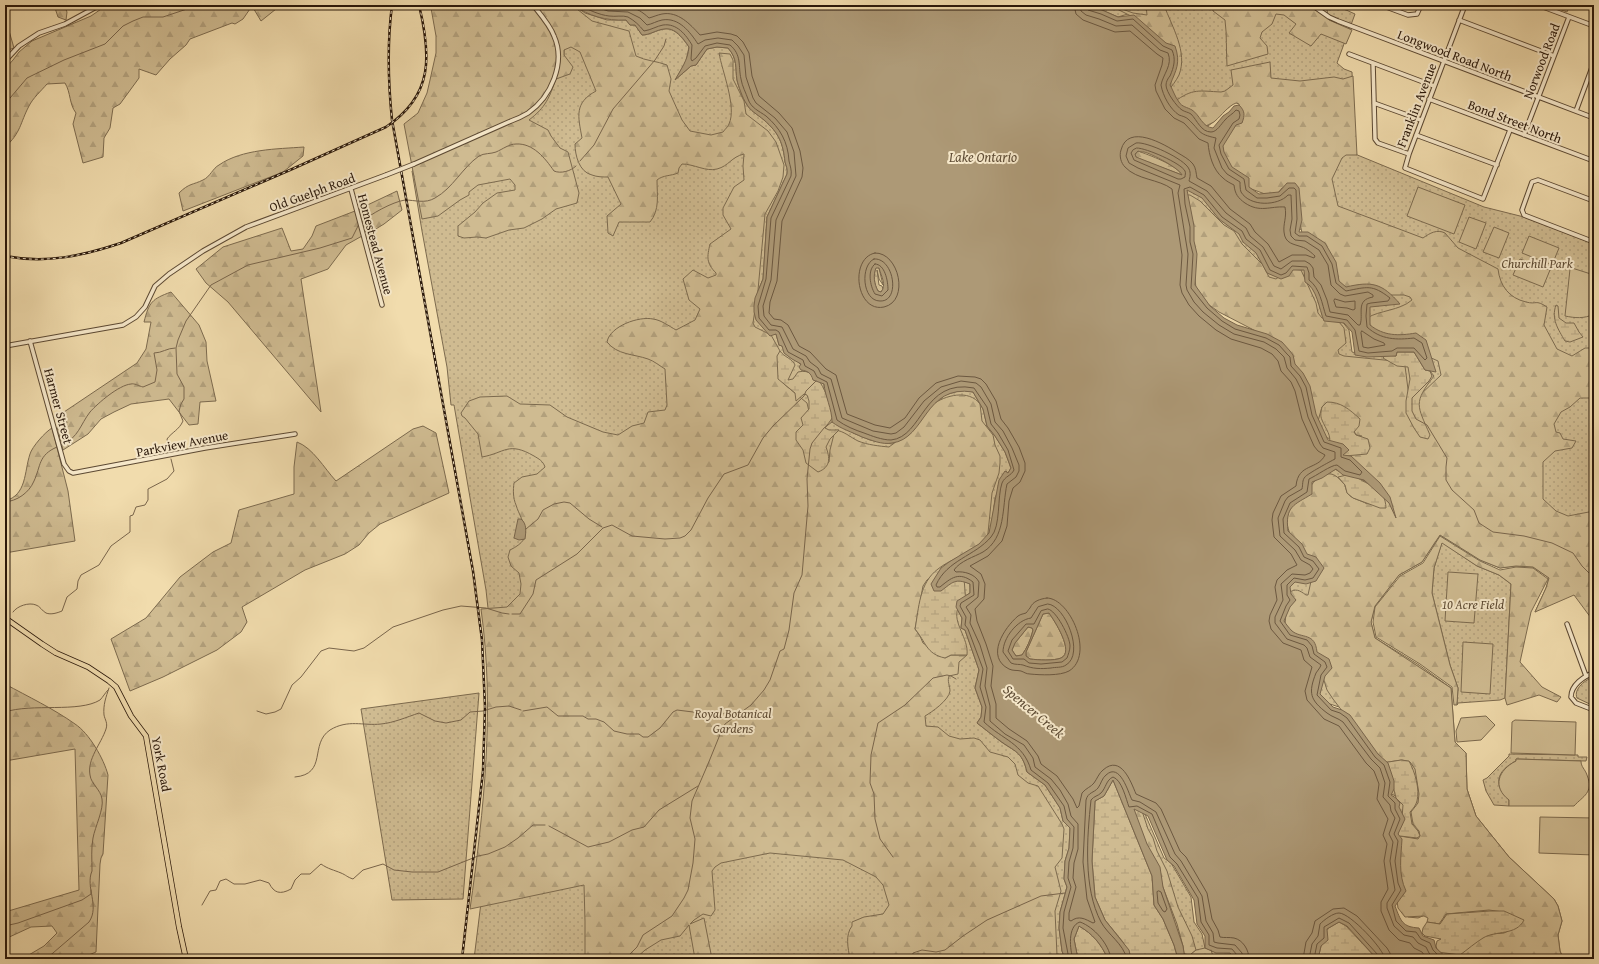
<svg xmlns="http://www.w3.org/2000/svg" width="1599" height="964" viewBox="0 0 1599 964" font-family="'Gentium Book Plus',serif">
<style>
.green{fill:url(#green-dots);stroke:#7c6a4e}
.forest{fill:url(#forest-firs);stroke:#7c6a4e}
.wetland{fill:url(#wetland-marsh);stroke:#7c6a4e}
.pitch{fill:#cfbb91;stroke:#7c6a4e}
.water{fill:#ad9976;stroke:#79654b;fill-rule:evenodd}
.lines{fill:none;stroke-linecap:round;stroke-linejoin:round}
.shore{stroke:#6c5840;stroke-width:1}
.stream{stroke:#79654b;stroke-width:1}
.minor-casing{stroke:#5c4933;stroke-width:5.5}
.major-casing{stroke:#2a180a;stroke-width:6}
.minor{stroke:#f6e8ca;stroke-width:3.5}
.major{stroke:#f1dcad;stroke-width:4.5}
.rail-casing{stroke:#2a180a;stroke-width:2.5}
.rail{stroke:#f6e8ca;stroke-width:1;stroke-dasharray:3;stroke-linecap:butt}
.minor-bridge-casing{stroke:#5c4933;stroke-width:5.5;stroke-linecap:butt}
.minor-bridge{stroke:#f6e8ca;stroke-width:3.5}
.labels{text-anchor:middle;stroke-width:4;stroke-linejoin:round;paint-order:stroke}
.street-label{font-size:13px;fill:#2a180a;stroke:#f6e8ca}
.park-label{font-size:13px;font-style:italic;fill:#5c4932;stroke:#f6e8ca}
.water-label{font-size:14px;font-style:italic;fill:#5e4c35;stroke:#f6e8ca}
</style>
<defs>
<pattern id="green-dots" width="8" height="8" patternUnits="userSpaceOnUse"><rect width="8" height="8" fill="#cfbb91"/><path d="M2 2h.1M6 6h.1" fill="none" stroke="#b2a07c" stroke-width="1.8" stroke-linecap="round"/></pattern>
<pattern id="forest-firs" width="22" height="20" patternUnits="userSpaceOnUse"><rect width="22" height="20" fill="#cfbb91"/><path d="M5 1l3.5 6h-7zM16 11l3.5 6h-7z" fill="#b2a07c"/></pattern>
<pattern id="wetland-marsh" width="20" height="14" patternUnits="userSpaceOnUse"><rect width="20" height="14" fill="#cfbb91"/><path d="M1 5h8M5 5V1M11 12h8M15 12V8" fill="none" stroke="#b2a07c"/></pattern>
</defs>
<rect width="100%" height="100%" fill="#f1dcad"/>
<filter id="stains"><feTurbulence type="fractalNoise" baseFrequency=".005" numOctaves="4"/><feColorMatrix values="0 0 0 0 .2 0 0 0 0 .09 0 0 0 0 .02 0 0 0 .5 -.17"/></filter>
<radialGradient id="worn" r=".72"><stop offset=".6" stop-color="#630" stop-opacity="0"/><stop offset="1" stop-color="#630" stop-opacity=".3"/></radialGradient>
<path class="green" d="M547 5H573L585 13 607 20H626L630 25H635L642 35C650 35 656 30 664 29 675 27 683 39 689 47L686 61 676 79 691 66 696 65 707 49 717 47 728 48C738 59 735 68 737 80 738 85 743 99 746 103 750 111 757 114 764 120 779 133 783 143 785 162 786 166 788 169 787 174L767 217 763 279 755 298 773 334H776L779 345 782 346 807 371 824 384V392L853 433 870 440 892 444 900 441 931 408 945 395 962 390 973 392 983 409 987 426 995 436 1005 452 1011 468 1008 473 1006 471 995 498 992 523 989 533 979 544 961 580 970 584V593L957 601 956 607 962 618 961 628 965 630 979 670 975 688 982 707 981 717 977 723C985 729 992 735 1000 741 1015 752 1022 751 1027 772L1045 785 1060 808 1063 821 1070 828 1069 848 1065 861 1064 879 1067 887 1060 912 1059 928 1062 951 1065 959H474L491 822 496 681 486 590 454 405H451L447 367 422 231 412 171 504 135 564 55V50L567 48Z
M1082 5H1335L1355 14 1337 63 1344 69 1352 72 1355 154 1484 207 1524 217 1594 244V604L1579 582 1535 612 1546 588 1549 578 1533 567 1516 566 1500 568 1480 560 1440 535 1422 562 1399 575 1375 606 1371 622 1375 638 1419 665 1451 688 1455 742 1466 753 1467 789 1476 816 1509 857 1554 899 1558 906 1562 921 1558 935 1560 951 1563 958 1568 959 1450 948 1428 927 1432 912 1418 918 1408 917 1402 910 1396 805 1398 797 1389 793 1347 713 1339 707 1330 704 1317 691 1290 629 1281 618 1288 592 1292 536 1285 528 1284 517 1309 480 1331 467 1340 472 1360 477 1373 489 1339 442 1325 437 1250 327 1184 189 1188 186 1231 222 1243 239 1261 258 1268 273 1278 277 1291 265 1306 270 1303 277H1308L1320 304V309L1341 320 1349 330 1352 352 1365 355 1373 327 1314 230 1296 229 1303 205 1244 121 1238 99 1226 110 1220 113 1216 120 1208 126 1206 125 1175 99 1131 13 1118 17 1102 10Z
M1442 542 1477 566 1499 575 1511 584 1505 698 1500 700 1458 703 1457 705 1458 688 1450 665 1432 593 1434 568Z
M1594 677V706L1577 698C1573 689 1586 679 1594 677Z
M479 693 463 899 392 900 361 709Z
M1509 754 1578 755V757H1587L1586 761 1516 759V761C1496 771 1493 785 1509 800V806L1494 805 1486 791 1483 780 1487 778 1509 756Z
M1131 806 1145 814 1164 858 1171 863 1191 897 1194 922 1202 934 1205 948 1216 952 1185 959Z"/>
<path class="forest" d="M54 5H64L67 12 66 20 58 17Z
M107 5H281L261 21 252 6 243 19 235 24 232 23 190 39 186 45 170 59 156 75 139 69V78L120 104 113 108 110 128 104 138 103 157 83 163 73 124 76 113C69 104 71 93 65 83L47 84C41 91 33 98 29 106 20 123 21 133 5 147V69L13 60 19 52 32 41 91 16Z
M440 5H572L592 21 629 31 636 56C646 61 657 61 667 65L671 79 669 91 682 120 690 131 711 135 723 132C725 129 728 127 729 124 737 107 722 71 719 53L730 54 733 60V79L744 101 746 114 768 131 776 142 784 165 783 177 778 191 765 214 758 290 753 323 755 327 771 335 780 351 781 374 784 384 807 403 822 467 829 462 830 450 835 430C844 431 850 437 858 441 868 445 879 446 889 447 907 435 916 418 932 405 945 395 969 389 980 404L982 421 993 435 995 445 1000 456V463L999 473 992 493 988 533 986 540 927 580 923 586 915 629 920 636 923 643 945 658 951 655H967L959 662 958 674 949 676C947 681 950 686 950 691 949 700 932 712 925 716L926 726 938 727 949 736 960 739 974 738 980 740 990 752 1008 757 1015 764 1018 775 1028 783 1038 786 1062 824 1064 829 1062 858 1055 867 1061 891 1055 911 1057 955 1059 959H850C848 948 845 935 852 926V922L864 917 883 914 889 905 883 885 876 877 843 860 770 853 721 863 715 867 712 871 715 910 711 916 703 914 694 920 690 924 704 918 712 959H695L689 925 680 936 661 940 645 950 635 959H585V921L584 885 470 909C484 810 495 709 481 609L507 607 520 594 521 584 519 573 511 566 508 557 510 550C537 537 522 524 516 505 513 498 513 490 514 483L522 477 537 474 545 467C543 461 539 459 534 456 508 441 505 453 482 457L478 434 465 418 462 416 461 413 469 401 480 397 507 396 520 404 550 405 567 417 603 432 618 435 632 426 644 423 648 412 665 410 667 405 665 369C660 366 654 361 648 359 634 354 617 355 607 342 610 326 639 316 653 319 661 320 669 326 676 330L695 320 700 309 689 300 683 279 693 270 708 278 716 275V273C706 263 707 257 710 244L731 229 723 215V208L734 187 744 180 743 166 744 154C731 157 729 166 717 169 706 172 694 164 682 164L679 168 678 173C671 176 663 175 657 180 657 195 660 210 650 222H619L613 236 608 233 607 216 621 204 608 177C603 177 597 177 592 175 579 172 575 155 575 144L582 138C578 116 574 103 596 91L580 52 571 47 564 50V55L573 67 570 74 556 79C549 98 546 107 529 120L548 130 551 136 560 148 568 152 579 193 577 203 556 209 542 219 524 228 509 230 486 238 477 237 464 238 458 236V226L475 212 483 203 497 193 515 190V185L510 179 478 185 469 192V195L460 200 438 216 422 219 404 124 418 113 427 93 430 80 436 53V36L431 8Z
M1091 5H1111L1133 13 1147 15 1146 5H1164C1172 27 1188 52 1179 75 1176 81 1172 86 1168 91L1137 19 1115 8Z
M1213 5H1326L1329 20 1352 30 1346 44 1321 34 1311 46 1289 33 1296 24 1284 15 1276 14 1272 24 1262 32 1260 38 1267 46 1268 54 1227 66C1226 50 1227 35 1225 20L1213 11Z
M1548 5H1570L1567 12Z
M5 17 14 48 8 50 5 41Z
M1270 62 1271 78 1300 81 1334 77 1343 79 1353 76 1357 155H1346L1342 158 1332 179 1338 206 1423 238C1430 233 1437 229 1445 233L1458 248 1498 269C1500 286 1509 298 1526 302 1537 305 1535 299 1547 307L1544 325 1557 349 1572 356 1585 348H1594V398H1580L1570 407 1561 412 1554 424 1556 432 1560 433 1563 439 1576 441 1572 448 1555 451 1543 462V499L1556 511 1568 516 1594 511V622L1574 595 1535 612 1546 588 1549 578 1533 567 1516 566 1500 568 1480 560 1440 535 1422 562 1399 575 1375 606 1371 622 1375 638 1451 688 1455 742 1466 753 1467 789 1476 816 1509 857 1554 899 1558 906 1562 921 1558 935 1560 951 1563 958 1568 959H1450L1438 952 1491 934 1504 933 1512 929 1503 912 1489 910 1446 914 1439 924 1427 922 1428 918 1424 916 1405 917 1398 908 1397 901V837L1400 836 1418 839 1420 836 1419 831 1413 824 1411 812 1418 803 1419 794 1415 769 1410 762 1402 760 1382 763 1333 699 1327 690 1322 674 1285 624 1288 593C1296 588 1299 590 1306 595H1308L1313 572C1304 558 1282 531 1288 514 1291 503 1301 496 1309 488 1315 481 1320 472 1331 474 1337 475 1341 481 1345 485 1346 488 1346 491 1348 494 1352 499 1361 500 1367 504L1374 485 1356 477 1341 463 1362 436 1356 435 1354 431 1322 407 1318 421 1273 340 1219 312 1205 302 1196 288 1186 195H1190L1200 201 1224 225 1234 231 1242 244 1263 265 1269 277 1276 279 1290 269 1301 270 1316 303 1318 313 1322 318 1339 322 1344 328 1346 343 1338 350 1339 354 1344 356 1394 361 1405 366 1409 397H1418L1441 375 1438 361 1367 329V318C1380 310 1399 311 1412 300L1410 297 1404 295H1386L1338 288 1302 233 1294 194 1290 187 1282 188 1277 194H1265L1246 187 1225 159 1222 143 1240 114 1239 104 1236 103C1228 106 1222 115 1215 121 1213 123 1209 124 1206 126L1174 102C1193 88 1199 91 1221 92L1225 91 1233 85 1231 70Z
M304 147 303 156 283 172 183 211 179 193C189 183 193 185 203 180 210 177 213 168 219 165 242 149 277 149 304 147Z
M1138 151C1149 155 1177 165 1182 175L1142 160 1136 157 1135 155Z
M397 191 402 210 384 224 366 235 359 209Z
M355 211 362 236 346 245 328 269 301 279 321 412 228 302 206 283 196 269 223 247 282 228 291 251 303 249 312 236 316 226Z
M876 267 879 268 883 285 879 279 877 270 879 285 882 286 883 289 881 292 878 291C874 284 873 275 876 267Z
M171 292 199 325 206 342 207 361 216 401 200 402 198 424 189 425 169 399 131 404 114 412 101 419 88 434 63 450 57 427 67 423 64 412 137 363 146 349 151 322H144C149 302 152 299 171 292Z
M423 426 436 433 449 493 380 524 369 533 359 545 345 554 305 570 242 607 247 622 241 632 217 650 163 677 130 691 111 639 146 618 180 577 213 552 231 543 239 510 294 494V467L297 442C313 448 324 468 336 481L413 429Z
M52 428 68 491 75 541 5 553V501C27 495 24 472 30 454 32 447 45 432 52 428Z
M1440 536 1480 561 1500 570 1516 567 1533 568 1548 579 1531 612 1520 662 1542 687 1561 697 1557 702 1539 695 1507 705 1505 698 1511 584 1499 575 1477 566 1442 543 1434 568 1432 593 1450 665 1458 688 1457 705H1454L1452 687 1420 664 1376 637 1373 622 1375 607 1400 576 1423 563Z
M1049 613C1054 620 1075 652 1061 658 1054 661 1038 660 1030 659L1026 656V652L1043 614Z
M1028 627 1032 628 1033 630C1031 639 1027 648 1022 655L1016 656 1012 650 1015 643Z
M5 684C27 696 54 709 75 724 89 733 104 759 108 775L103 854 101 858 100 864 96 952 79 959H22L44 946 57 933 52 926 31 927 5 939V912L79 890 75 749 5 761Z
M1118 763 1135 790 1148 829 1153 838 1157 851 1167 871 1178 907 1192 936 1196 950 1190 955 1184 954 1183 946 1177 924 1143 835 1134 816Z"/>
<path class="wetland" d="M1556 305 1558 306 1559 318 1566 323H1574L1579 332 1583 337 1570 342 1565 341C1558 329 1551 319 1556 305Z
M780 351C784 357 793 359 795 365L788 380 793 379 798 372C821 366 829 402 833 417L825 428 829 430H839L830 439 826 447C830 458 831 467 818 472L806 463 803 450 796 440V432L803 425 801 418 809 409V401L807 395 804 394 796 401 795 393 778 379 777 356Z
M1397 352H1414L1425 370 1430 371 1434 376C1413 403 1417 405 1430 435L1428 439 1420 437 1414 428 1406 413V401L1410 379 1408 367 1397 366 1383 358 1386 355 1396 356Z
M1327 402C1341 402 1349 409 1360 419L1359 426 1354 432 1356 435 1368 439 1370 448 1367 454 1345 456C1349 462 1352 474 1358 478 1371 487 1385 487 1386 508H1380L1353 498 1347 493 1345 485 1338 477 1347 475 1329 445C1332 435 1326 430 1322 420 1320 416 1321 411 1322 407Z
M957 558 964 578 966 604 958 608C952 623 969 638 967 655H951L945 658C926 654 926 642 915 629 919 608 919 583 938 569 944 564 951 561 957 558Z
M1401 760 1409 761C1415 772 1420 789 1417 801 1416 805 1413 809 1410 812L1412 824 1418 831 1420 836 1417 838 1400 836 1397 837 1402 818 1403 805 1396 798 1392 782 1382 763Z
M1113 780 1152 876 1154 905 1163 919 1174 945 1178 959H1131L1123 942 1105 920 1095 897 1092 861 1095 801 1104 796Z
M1490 911H1504L1524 920C1516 936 1496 930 1483 938 1475 943 1468 949 1460 955L1438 952 1436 946 1437 941 1441 939 1425 936 1422 933 1423 928 1427 922 1440 924 1447 914Z
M1339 922 1346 926 1377 959H1318L1321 946 1327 929Z
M1079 926C1093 934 1101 944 1108 959H1078L1074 939Z
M1205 948 1216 952 1231 953 1236 959H1185L1184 954 1190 955 1196 950Z"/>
<path class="pitch" d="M1418 187 1465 205 1454 234 1407 216Z
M1469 217 1486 223 1476 249 1459 242Z
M1494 227 1509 233 1499 258 1483 252Z
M1529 236 1559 248 1552 265 1522 253Z
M1520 259 1550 270 1543 287 1513 275Z
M1572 268 1594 275V314C1584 319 1575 318 1565 316L1570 269Z
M1448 572 1478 574 1474 623 1445 621Z
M1463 642 1493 644 1490 694 1461 692Z
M1486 716 1495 725 1481 740 1457 742 1456 731 1461 718Z
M1515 720 1576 722 1575 755 1511 753 1512 722Z
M1516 759 1581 761C1581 767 1585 769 1587 775 1594 793 1583 796 1574 806H1509V800C1492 787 1498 770 1516 761Z
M1540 817 1594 818V855L1539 853Z"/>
<path class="water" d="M573 5H1082L1102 10 1118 17 1134 15 1166 43 1175 46C1181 63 1176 70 1170 85 1173 90 1175 97 1179 102 1182 107 1187 107 1192 110 1200 115 1202 127 1213 128L1223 116 1229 112 1234 106 1239 105C1245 111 1245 115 1242 123L1236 125 1223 146 1224 152 1232 167 1249 178V187L1259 194 1279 192 1287 183H1295L1299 188 1302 220 1299 232H1308L1325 243 1336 262 1339 281 1346 287C1372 281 1382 283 1400 304L1370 307V325C1384 336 1398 336 1416 333L1426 340 1436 372 1425 370 1414 352H1397L1396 356 1367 357 1355 355 1352 332 1344 323 1324 321C1319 309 1317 288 1305 282L1304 270H1293L1289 276 1281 279 1267 273 1256 253 1243 242 1239 234 1219 219 1202 198 1187 190 1194 226V241L1197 254 1195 285 1210 306 1224 318 1237 325 1267 334 1282 342 1290 351 1293 355 1295 364 1303 373 1310 386 1316 414 1328 440 1343 444 1349 450 1343 455 1351 456 1380 483 1390 497 1396 518 1389 503 1364 480 1343 475 1336 469 1322 478 1312 482V494C1294 505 1285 506 1288 531L1302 544 1307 554 1316 557 1324 568 1316 581 1306 584 1295 582 1290 587 1291 594 1296 600 1290 607 1284 621C1286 624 1289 628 1292 631 1302 639 1315 632 1317 652L1329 659 1332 668 1325 676 1320 694 1333 707 1342 710 1350 715 1378 754 1388 763 1394 781V789L1391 795 1396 798 1400 803 1399 807 1405 819 1398 834 1402 839C1401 857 1398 874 1406 891L1395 906C1401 921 1402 927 1419 928L1423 936 1434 940 1436 948 1448 959H1377L1347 926 1339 922 1327 929 1328 940 1321 946 1318 959H1236L1230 953H1216L1205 948V936L1197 924 1194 900 1174 866 1167 860 1148 816 1134 809 1147 844 1160 867 1163 887 1183 946 1185 959H1178L1174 945 1163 919 1154 905 1152 876 1113 780 1104 796 1095 801 1092 861 1095 897 1105 920 1129 950 1131 959H1108C1101 944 1093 934 1079 926L1074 939 1078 959H1065L1062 951 1059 928 1060 912 1067 887 1064 879 1065 861 1069 848 1070 828 1063 821 1060 808 1045 785 1027 772C1022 751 1015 752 999 740 992 735 985 729 977 723L981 717 982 707 975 688 979 670 965 630 961 628 962 618 956 607 957 601 970 593V584C955 578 953 582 941 591H934L931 584 941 568 949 562 979 544 989 533 999 480 1005 471 1008 473 1011 468 1005 452 995 436 987 426 983 409 973 392C924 384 926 439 892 443 882 445 871 440 862 437 852 432 841 429 832 422 832 409 825 396 824 384L813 380C811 373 808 371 801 370L799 367 801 364 792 359 784 353 782 346 779 345 776 334 770 336 756 320 754 312V306L755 298 763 279 767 217 787 174C788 169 786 166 785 162 783 143 779 133 764 120 757 114 750 111 746 103 743 99 738 85 737 80 735 68 738 59 728 48L717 47 707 49 696 65 691 66 675 80C681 69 688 60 689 47 683 38 675 27 664 29 656 30 650 35 642 35L635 25H630L626 20C606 21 589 16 573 5ZM1138 151C1140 152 1142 152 1144 152 1152 154 1179 168 1182 175L1136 157 1135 154ZM876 268H879C881 276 887 285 881 292L878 291C874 284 873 275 876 268ZM1049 613C1054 620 1075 652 1061 658 1054 661 1038 660 1030 659L1026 656V652L1043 614ZM1028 627 1032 628 1033 630C1031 639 1027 648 1022 655L1016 656 1012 650 1015 643Z
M518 519H521C527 524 526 531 525 539L519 540 514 538Z"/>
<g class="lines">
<path class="shore" d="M580 5C588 10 600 15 609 16 615 17 623 15 628 17 635 21 639 25 644 31 651 30 657 26 663 25 677 23 686 35 692 45L691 59 692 61 696 58 705 46 717 43 730 45C742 55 738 66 741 79 742 86 746 93 748 99 751 108 759 111 766 116 780 128 788 142 789 161 790 166 792 170 791 176L771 218 766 279 758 306 759 318 769 330H776L779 332 788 352 803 360 805 366 814 371 817 377 827 382 837 420C845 426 855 430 864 433 872 436 882 440 891 440 923 437 923 378 974 388L987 407 991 424 998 433 1008 450 1014 470C1011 476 1005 476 1002 483 997 497 1001 526 991 537 975 556 947 560 936 585L937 587H940C951 578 959 571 973 582L974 595 961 603 960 606 966 617 965 625 968 629 983 669 980 687 986 707 984 722C1003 740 1023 743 1031 770L1048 783 1064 806 1067 819 1074 827 1073 848 1069 862 1068 878 1071 887 1064 912 1063 928 1069 959
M590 5 608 11 628 12 640 18 647 25C652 24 657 21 662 20 679 17 690 32 698 44L705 40 718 38 732 40 738 46 744 55 746 77 753 98 756 103 775 118 787 132 794 152 796 176 776 220 771 280 763 306 764 316 771 325 782 327 793 349 806 356 810 362 818 368 821 374 831 379 842 418 873 431 891 434 896 433 904 427 924 401 941 387 961 381 976 383 981 387 991 404 995 422 1003 431 1012 448 1019 465V471L1016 477 1007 484C1002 507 1006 538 983 552 974 557 960 561 954 570L956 572C964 571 975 574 979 582L978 597 966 607 971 615 970 623 980 645 987 668 985 686 990 706V721L1005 734 1024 745 1033 758 1035 767 1051 779 1060 790 1068 804 1071 816 1078 824V849L1074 863 1073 878 1076 887 1069 913V920L1071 921C1079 915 1085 919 1093 923L1095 922 1087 899 1083 862 1086 800C1088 792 1094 793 1098 788 1101 784 1102 778 1106 775 1120 762 1128 792 1132 800L1140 802 1156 812 1175 854 1181 861 1202 896 1206 921 1213 933 1214 942 1218 943 1235 945 1242 953 1243 959
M610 5C628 7 635 5 649 18 653 17 657 15 662 14 678 11 690 24 700 35L717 32 731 34 737 36 743 42 749 53 752 76 759 96 779 113 792 128 800 151 803 168 802 177 782 221 777 281 770 302 769 313 774 319 781 320 788 325 799 346 810 352 826 369 836 375 847 414 875 425 890 428 905 418 919 398 936 383 958 376 975 377 981 379 986 384 996 401 1001 419 1008 428 1019 447 1025 463V471L1020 482 1013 488 1009 501 1007 526 1002 541 988 556 970 566 981 574 985 584 984 599 975 609 977 621 986 644 993 666 991 686 996 704V718L1009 729 1027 741 1038 756 1041 764 1057 776 1073 799 1077 808 1079 806 1082 793C1086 788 1091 787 1094 783 1097 779 1099 773 1103 770 1121 754 1131 782 1136 794L1156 803 1161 809 1180 851 1186 857 1207 893 1212 919 1218 930 1220 937C1224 938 1229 937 1234 938 1243 940 1249 950 1249 959
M1074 5 1076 14 1083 20 1115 32 1130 31 1157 54 1163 58 1162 65 1155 85 1156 91 1165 109 1174 118 1184 123 1199 139 1208 143C1209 155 1213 170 1223 178 1226 181 1230 183 1234 185 1235 194 1238 198 1245 203 1260 213 1270 206 1285 207 1287 217 1283 224 1284 232 1285 244 1294 244 1302 247 1306 248 1312 253 1315 256L1314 258 1306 255H1292L1279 262 1268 244 1255 232 1250 224 1230 209 1211 186 1197 178C1196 173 1196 168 1193 164 1189 159 1183 156 1178 153 1164 144 1128 123 1121 150 1119 156 1121 163 1125 167 1137 180 1159 179 1172 189L1182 255 1180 285 1182 293 1189 305 1199 316 1216 330 1231 339 1261 348 1272 354 1278 361 1281 371 1291 382 1295 391 1302 419 1314 446 1318 451 1325 455C1318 470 1298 463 1296 486L1281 496 1273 513 1272 520 1274 537 1291 554 1297 565 1287 570 1277 580 1275 587 1277 600 1270 615 1269 621 1271 629 1283 643 1301 650 1304 660 1312 667 1305 691 1307 700 1324 719 1339 726 1366 763 1374 771 1379 784 1377 799 1388 819 1383 835 1387 844 1384 861 1388 889 1381 902V911L1389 930 1399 940 1410 943 1414 948 1422 952 1427 959
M1080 5 1081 11 1086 15 1099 19 1116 26 1132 25 1160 50 1168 53C1173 65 1163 74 1161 85 1163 96 1170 109 1179 115 1182 116 1186 117 1188 119 1201 131 1197 134 1216 138L1214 148 1222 168 1227 174 1240 182C1240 185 1240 189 1241 192 1250 207 1278 206 1288 195H1291L1292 219 1290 230 1291 236 1295 240 1305 241 1319 250 1328 265 1331 285 1340 294 1345 296 1368 292 1373 295V297C1355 300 1364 314 1360 325H1358L1348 315 1330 312 1327 300 1321 285 1314 277 1313 268 1310 264 1305 261H1292L1281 269 1274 266 1263 247 1250 236 1246 228 1226 213 1207 191 1189 181C1190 177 1191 173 1189 169 1185 159 1146 141 1136 143L1128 148 1126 156 1129 163 1138 168 1180 185 1178 193 1188 254 1186 285 1187 290 1194 302 1203 312 1219 325 1234 334 1264 342 1276 349 1284 357 1287 368 1296 379 1301 389 1308 417 1320 444 1323 448 1335 452V459C1331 461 1307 474 1305 477 1302 480 1303 485 1302 489L1288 497 1285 501 1278 518 1280 536 1295 550 1301 560 1310 565 1313 569 1310 573 1305 575 1292 574 1281 584 1283 600 1275 617V623L1287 639 1304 645 1307 648 1310 657 1321 665C1320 668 1318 670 1316 673 1308 693 1310 700 1327 713 1332 717 1338 718 1343 722L1371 759 1380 768 1385 783 1383 797 1390 805 1391 811 1395 818 1389 834 1393 842 1390 861 1395 890 1387 903V908L1394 926 1404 935 1413 937 1418 943 1426 947 1429 953 1435 959
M1085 5 1088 10 1101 14 1117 21 1133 19 1163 46 1172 50C1176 59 1174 67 1170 76 1168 78 1166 82 1166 85 1166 92 1177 107 1182 110 1185 112 1188 112 1191 114 1197 120 1201 132 1211 132 1217 132 1221 124 1225 120 1228 116 1233 114 1236 110L1239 111 1240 115 1239 119 1233 123 1219 145 1221 154 1229 169 1244 179 1246 190 1257 198H1267L1280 196 1289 188H1294L1296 190 1297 219 1295 233 1299 236H1307L1322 246 1332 264 1336 283 1346 291C1367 287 1372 284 1390 298L1388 301 1371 303 1367 304 1366 316 1367 327C1381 340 1397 340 1414 338L1422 343 1427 358 1425 360 1414 348H1397L1392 351 1368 353 1359 351 1355 330 1347 320 1326 316C1322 304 1320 288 1309 280V273L1307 267 1292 266 1286 273 1281 275 1270 270 1260 250 1246 239 1242 231 1222 217 1204 195 1190 187 1184 189 1185 204 1190 227V242L1193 254 1191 288 1207 308 1222 321 1235 329 1266 338 1279 345 1287 354 1290 357 1291 366 1300 376 1306 387 1312 415 1324 442 1341 448V457L1350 460 1362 472 1360 475 1345 471 1337 465C1331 465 1316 476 1309 479L1307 492 1290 503 1283 519 1284 533 1299 547 1304 557 1313 561 1319 569 1313 578 1305 580 1294 578 1287 585V595L1290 600 1286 606 1280 621 1290 635 1307 640 1312 646 1314 654 1325 662 1327 667 1321 675 1317 695 1331 710 1340 713 1347 718 1375 757 1384 765 1390 782 1388 796 1395 803V809L1400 819 1394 834 1398 841 1395 861 1398 883 1401 890 1392 905 1396 921 1406 931 1416 932 1421 939 1430 943 1433 950 1442 959
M1137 148C1146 148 1181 163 1185 171 1186 174 1185 174 1185 177L1181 179H1178L1134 160 1131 153 1133 150Z
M875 253C899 252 910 301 884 307 856 313 849 258 875 253Z
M874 259C894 257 901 302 880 301 862 301 860 265 874 259Z
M875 264C885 264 888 281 888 290L882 296 875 294C870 286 867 270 875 264Z
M1335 299 1345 302 1355 301V309L1353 310 1347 308 1336 307 1334 301Z
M1362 331 1374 339 1384 343 1385 345 1368 348 1363 347 1361 333Z
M1047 598C1070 598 1095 655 1069 671 1060 676 1040 675 1030 674 1026 674 1024 672 1021 671 1017 670 1013 671 1009 669 985 657 1004 628 1018 616 1021 614 1023 614 1026 613 1028 611 1028 610 1030 608 1033 601 1040 599 1047 598Z
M1048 604C1065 605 1085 654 1066 665 1062 668 1055 667 1051 668 1041 669 1033 669 1023 665 1020 664 1015 665 1011 663L1003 652C1003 638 1017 620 1031 618L1038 607Z
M1048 609C1056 610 1070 637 1070 646 1070 650 1068 655 1067 658L1062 662 1041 664 1029 663 1024 659H1013L1008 651 1012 640 1026 624H1034L1041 611Z
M1159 891 1161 892 1167 909 1165 912 1163 911 1158 903 1157 892Z
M1073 959C1070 950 1067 926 1080 922 1094 927 1109 944 1111 959
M1127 959C1123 943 1108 935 1101 922 1083 888 1087 837 1091 800 1094 796 1098 796 1101 793 1106 788 1106 780 1113 777 1122 780 1126 799 1129 807L1137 806 1152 814 1170 857 1177 864 1198 898 1201 922 1209 935V945L1217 948 1232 949 1237 955 1238 959
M1303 959 1306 942 1312 933 1315 921 1333 909 1344 908 1357 916 1387 948 1390 953 1391 959
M1309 959 1312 944 1318 936 1320 924C1324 920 1333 913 1339 913 1350 913 1384 949 1385 959
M1314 959 1317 944 1324 938V927L1339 918 1349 923 1378 955 1379 959"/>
<path class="stream" d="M5 104 27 78 64 60 105 44 123 26 133 21 143 17H163L199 5
M580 161 594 145 613 109 655 60 664 46 666 39
M361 222C371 214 392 202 405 200 415 200 425 204 435 198 453 188 462 168 479 156 484 153 491 154 496 152 503 149 509 144 516 144 533 143 545 158 554 171 561 174 571 171 576 166
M1430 371 1432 376 1429 381 1412 398V411L1416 419 1427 425 1447 458 1446 467V480L1452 490 1474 510 1479 523 1493 532 1524 536 1552 543 1573 553 1582 566 1594 578
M62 445C79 437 80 425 90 412 98 403 119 385 131 384 134 383 139 386 143 387L155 382 157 370 154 353C162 353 167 348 175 348
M170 452 167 439C172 432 179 430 183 421L179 411 181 404 184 399V387L177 374 176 348 178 340 186 321 211 285 248 265 320 248 352 238 359 224
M5 502C17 501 29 493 34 481 41 466 38 455 57 447
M526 529 538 519 543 510 554 504 564 502 570 503 589 519 602 527
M13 612C17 606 29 602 36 605 40 606 42 611 46 613 51 615 57 613 62 611L67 597 77 589 78 581 81 575 99 565 111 546 130 532V516L133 515 136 507 145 505 148 500V489L167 479 174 471 171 459
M512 614H520L533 594 536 580 577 554 603 528 612 525 632 536 665 539 680 538 685 536 691 530 708 498 724 474 748 465 763 438 773 426 804 396 806 391 816 381
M257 711 266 714 275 712 281 709 292 685 301 677 321 651 329 648 354 651 364 648 393 627 443 610 461 606 486 608 502 613 509 614
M523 711 547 707 558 716H583L588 719H596L604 722 614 731 627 734H639L643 737H648L660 728 673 712 677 710 701 713 738 714
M5 712C32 703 79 713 100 700 103 697 105 693 108 690
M295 777C328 774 309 744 330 730 348 719 363 726 381 724 393 723 407 717 419 713L435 721 446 723 461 720 470 712 483 711 496 707 509 706 521 710
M549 826 588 847 609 842 632 830 644 827 659 810 698 786
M893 857 880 839 875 819 874 794 870 783 871 755 878 723 905 705 933 678 947 675 951 676 956 679
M202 905 210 891 216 890 220 881 226 879 234 884H245L260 880 269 883C274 893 280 895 291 889L295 880 301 874H310L321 864C328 869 334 870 341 873 346 875 347 877 353 879L363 870 383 864 394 870 412 872H438L478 856 488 854 505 847 518 838 533 825H545
M5 926 18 923 82 900 91 894V890
M1211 950 1214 959
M46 959 89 922C100 906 85 887 92 871 92 860 91 848 93 838 95 827 104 809 102 799 101 790 91 784 90 775 87 759 101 744 106 729 108 723 105 720 104 715 103 705 106 697 109 688
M625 959 637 947 643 935 672 916 684 898 688 890 693 863 695 839 690 818 692 801 708 764 721 732 725 724 751 705 764 690 770 680 780 651 784 649 789 630 794 593 802 575 808 506 807 479 810 449 812 443 824 428 832 422
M912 959 913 953 922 950 936 952 945 950 963 936 987 920 1041 896 1065 893"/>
<g class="minor-casing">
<path id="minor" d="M1312 5 1329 17 1338 21 1594 118
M1381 5 1408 15 1417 14 1421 5
M1465 5 1409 154 1405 168 1483 199 1510 130
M1538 5 1594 26
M1459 20 1554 56
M1349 54 1434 86
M5 61 19 46 39 33 65 24 100 5
M1373 63 1375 139 1378 143 1409 154
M1429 99 1594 161
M1374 103 1421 120
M1576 111 1594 62
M1416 135 1497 165
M1524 135 1569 17
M414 164 511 121C517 119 523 116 528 113 551 97 566 63 554 36 550 25 541 15 533 5
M351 189 382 305
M1594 201 1538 180 1532 182 1522 210 1524 215 1594 242
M30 341 64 464 69 471 73 473 205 448 295 434
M5 346 123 325 136 317 145 307 155 286 169 274 203 251 246 227 386 175
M1567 624 1586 676
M1594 673C1584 676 1571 685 1571 697L1576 703 1594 710"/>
</g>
<g class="major-casing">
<path id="major" d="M5 618 42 644 56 653 88 667 109 681 116 687 131 716 146 736 179 927 186 959"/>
</g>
<use href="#minor" class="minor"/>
<use href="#major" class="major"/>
<g class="rail-casing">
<path id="rail" d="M392 5C387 44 388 81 392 120L473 571 482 640 485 707 483 771 462 959
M5 256C46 264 82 256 121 243L290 170 386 127C434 95 431 55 419 5"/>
</g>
<use href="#rail" class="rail"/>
<g class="minor-bridge-casing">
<path id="minor-bridge" d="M386 175 414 164"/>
</g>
<use href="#minor-bridge" class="minor-bridge"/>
</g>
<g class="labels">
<g class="street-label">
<text transform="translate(1455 55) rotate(21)" y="5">Longwood Road North</text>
<text transform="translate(1541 61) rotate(-69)" y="5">Norwood Road</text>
<text transform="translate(1416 105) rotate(-69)" y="5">Franklin Avenue</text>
<text transform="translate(1515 121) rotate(21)" y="5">Bond Street North</text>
<text transform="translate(312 192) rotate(-20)" y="5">Old Guelph Road</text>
<text transform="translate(376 244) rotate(75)" y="5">Homestead Avenue</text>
<text transform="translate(59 406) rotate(75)" y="5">Harmer Street</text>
<text transform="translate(182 443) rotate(-11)" y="5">Parkview Avenue</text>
<text transform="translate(162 764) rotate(79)" y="5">York Road</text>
</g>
<g class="park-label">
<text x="1537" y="268">Churchill Park</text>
<text x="1473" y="609">10 Acre Field</text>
<text x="733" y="718">Royal Botanical<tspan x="733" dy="15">Gardens</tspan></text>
</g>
<g class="water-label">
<text x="983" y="162">Lake Ontario</text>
<text transform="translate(1034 711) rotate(40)" y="5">Spencer Creek</text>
</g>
</g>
<rect width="1599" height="964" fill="none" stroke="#f1dcad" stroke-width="20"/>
<rect x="6" y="6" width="1587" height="952" fill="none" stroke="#2a180a" stroke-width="2"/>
<rect x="10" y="10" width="1579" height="944" fill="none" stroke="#2a180a"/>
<rect width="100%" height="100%" filter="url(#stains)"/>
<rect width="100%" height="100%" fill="url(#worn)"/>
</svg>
